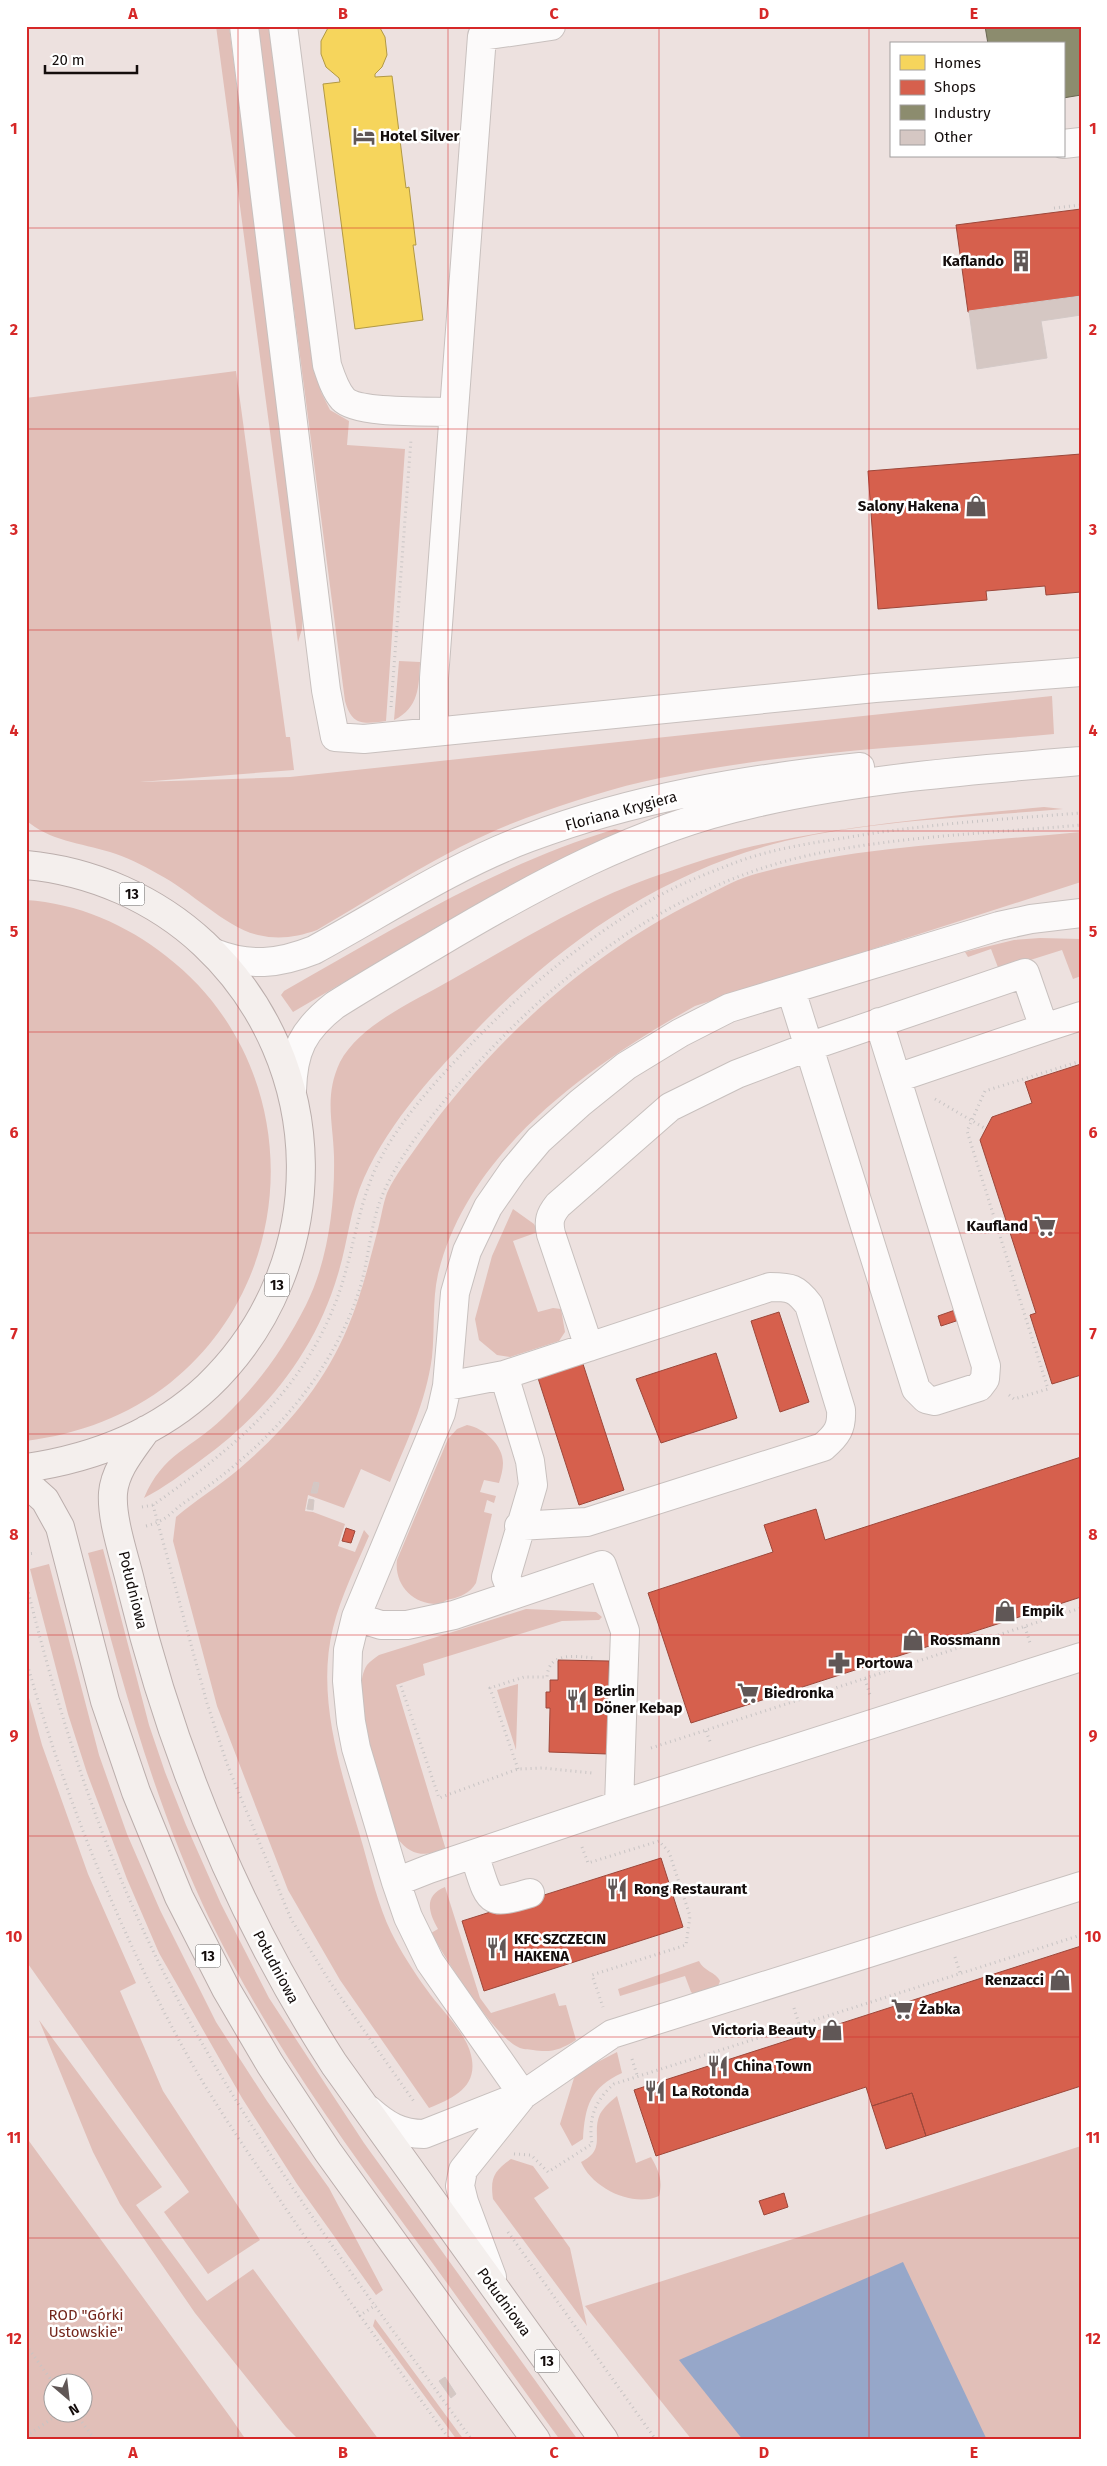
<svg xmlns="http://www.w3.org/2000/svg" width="1107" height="2466" viewBox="0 0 1107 2466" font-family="'Fira Sans',sans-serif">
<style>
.green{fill:#e1bfb8;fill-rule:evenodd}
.water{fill:#96a7c9}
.homes{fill:#f6d55c;stroke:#b29944}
.shops{fill:#d6604d;stroke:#9c473a}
.industry{fill:#8c8c6e;stroke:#686651}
.building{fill:#d5c7c3;stroke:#d3c9c7}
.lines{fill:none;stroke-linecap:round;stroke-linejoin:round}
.minor-casing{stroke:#c8c0be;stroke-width:30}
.major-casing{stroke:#bbaeac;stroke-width:30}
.path{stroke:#c8c4c4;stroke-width:3;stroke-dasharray:1 4;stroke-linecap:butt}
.minor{stroke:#fcfafa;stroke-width:28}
.major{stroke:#f4efed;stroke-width:28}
.grid{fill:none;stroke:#d62828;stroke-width:1;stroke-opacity:0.55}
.labels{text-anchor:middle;stroke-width:5;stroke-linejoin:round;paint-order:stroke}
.shield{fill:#fff;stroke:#5a5655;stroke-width:1}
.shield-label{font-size:14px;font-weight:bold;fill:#140d0c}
.poi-label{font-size:15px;font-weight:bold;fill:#140d0c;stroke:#fff;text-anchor:start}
.street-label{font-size:15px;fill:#140d0c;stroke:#fff}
.park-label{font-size:15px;fill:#74271c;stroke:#fff}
.neatline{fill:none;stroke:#d62828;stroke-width:2}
.grid-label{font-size:16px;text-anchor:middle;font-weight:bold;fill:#d62828}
</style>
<rect width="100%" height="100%" fill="#ede1df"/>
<path class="green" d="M216 26H229L304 603 302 629 298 642Z
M257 26H273L321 392 330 410 349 421 347 445 405 449 386 721C363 724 352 726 345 701Z
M236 371 286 737H290L294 770 140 782 290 777 1052 696 1054 734C923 746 789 751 660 778 615 787 570 802 526 818 452 845 385 890 317 930 297 937 279 940 258 935 226 928 190 890 158 874 143 865 126 857 110 852 81 843 49 841 26 820V398Z
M399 661 420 662C419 686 419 708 394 720Z
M1044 807 1063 809C973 817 873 820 785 841 667 870 565 939 481 1025 436 1071 391 1119 364 1178 350 1208 348 1242 338 1274 315 1352 266 1413 201 1460 182 1474 165 1487 144 1498 163 1453 191 1449 223 1418 257 1386 285 1347 306 1305 328 1261 335 1205 334 1156 333 1121 324 1096 340 1062 360 1024 415 1001 451 980 515 944 580 903 650 878 679 868 710 857 741 849 840 825 943 817 1044 807Z
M615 829 622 831 462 913 293 1012 281 995 284 991C393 929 494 866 615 829Z
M1081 832V882L695 1006C590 1065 468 1150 438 1274 432 1301 435 1330 432 1357 426 1402 407 1441 390 1482L361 1469 344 1508 308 1495 305 1511 313 1512 345 1524 338 1546 355 1552 364 1530 369 1536C356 1566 341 1596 333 1628 315 1700 343 1777 363 1846 371 1874 378 1905 391 1932 401 1952 414 1972 427 1990 440 2009 466 2032 471 2055 479 2087 453 2098 429 2108L340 1980 288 1890 217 1706 173 1541 176 1517C196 1500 219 1486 239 1469 284 1431 324 1384 347 1329 361 1297 369 1263 378 1229 381 1218 383 1204 387 1193 395 1175 409 1158 420 1142 491 1042 586 956 696 901 714 892 732 881 752 875 857 845 972 843 1081 832Z
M26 900C77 903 127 925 166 956 304 1062 306 1274 170 1383 128 1416 79 1434 26 1441Z
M1040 938 1081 939V976L1073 979 1062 950 999 970 991 949 968 957 965 952 1014 940Z
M513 1209 534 1224 538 1232 513 1241 538 1312 553 1308 561 1309 565 1332 559 1341 510 1357 497 1355 479 1340 475 1319 492 1256Z
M467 1425C484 1428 503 1445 503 1463 503 1470 501 1476 499 1483L484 1480 480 1492 496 1496 494 1503 487 1500 484 1512 492 1514 476 1583C470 1593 460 1597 451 1599 446 1599 443 1604 437 1604 412 1604 394 1584 397 1560L448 1439 457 1429Z
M103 1549 149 1725 165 1772 186 1825 221 1904 269 1998 364 2143 578 2440H560C514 2377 469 2313 423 2250 345 2144 268 2039 210 1920 154 1803 121 1679 88 1553Z
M49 1564 99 1755 127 1834 160 1910 216 2022 267 2101 329 2188 383 2290 376 2295 297 2184 242 2098 159 1953 127 1879 87 1773 68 1714 30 1569Z
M526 1609 596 1612 602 1617 599 1620 562 1621 423 1664 425 1675 396 1685 446 1850C424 1856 412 1857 397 1838 387 1802 346 1696 367 1665 370 1661 375 1658 379 1655Z
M518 1684V1687L516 1750 497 1690Z
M26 1687 42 1745 88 1874 136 1983 120 1991 163 2091 260 2240 208 2274 164 2212 189 2192 26 1961Z
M445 1887 480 1998 491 2013 555 1993 559 2006 566 2005 576 2040C560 2050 551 2053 533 2050 528 2049 523 2050 518 2047 494 2036 445 1958 431 1933L438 1929C429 1913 423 1896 445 1887Z
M699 1961C703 1971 716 1972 720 1981L717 1989 695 1995 691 1992 685 1976 620 1996 618 1989Z
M39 2020 162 2187 136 2205 207 2301 253 2269 379 2440H299L286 2427 195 2313 120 2204 93 2152Z
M617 2052 622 2073C590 2088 585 2106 583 2139L572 2146 560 2124 574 2078 590 2066Z
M617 2096 636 2163 651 2157C659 2171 663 2180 659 2196 633 2208 592 2188 581 2162 607 2149 591 2134 600 2114 604 2107 611 2101 617 2096Z
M26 2137 231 2418 246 2440H26ZM52 2384H82V2414H52Z
M1081 2146V2440H692L585 2306Z
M511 2159 533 2166 549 2188 534 2198 570 2248 587 2326 493 2199C490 2178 494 2171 511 2159Z
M375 2319 464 2440H457L373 2326Z"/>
<path class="water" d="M903 2262 987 2440H743L679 2360Z"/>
<path class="homes" d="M329 26H379L385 37 387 55 382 67 375 74V77L392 76 406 188 409 187 416 245H413L423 320 355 329 323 84 340 82 339 78 326 67 321 54V41Z"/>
<path class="shops" d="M1081 209V296L968 312 956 225Z
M1081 454V592L1046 595 1045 586 986 591 987 600 878 609 868 471Z
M1081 1064V1375L1052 1384 1030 1315 1036 1313 980 1140 992 1117 1032 1103 1025 1082Z
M958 1309 962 1319 941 1326 938 1316Z
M779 1312 809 1402 780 1412 751 1321Z
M716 1353 737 1418 661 1443 636 1379Z
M582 1361 624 1490 579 1505 537 1375Z
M1081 1457V1597L691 1723 648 1593 773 1552 764 1525 816 1509 825 1540Z
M346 1528 355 1531 351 1543 342 1541Z
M558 1660 609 1661 608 1754 549 1752 550 1708H546V1692H550V1680H558Z
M661 1858 683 1927 484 1991 462 1921Z
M1081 1946V2086L926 2136 912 2093 872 2106 866 2087 656 2156 634 2090Z
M912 2093 926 2136 886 2149 872 2106Z
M784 2193 788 2207 764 2215 759 2201Z"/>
<path class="industry" d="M985 26H1081V95L1063 98V44H988Z"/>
<path class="building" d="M1081 296V315L1041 321 1047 358 977 369 969 311Z
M314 1482 319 1483 317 1493H311Z
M309 1499 314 1500 313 1510 307 1509Z
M445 2377 456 2394 451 2398 439 2381Z"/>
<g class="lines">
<g class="minor-casing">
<path id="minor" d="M244 26 326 690 335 737 364 739 875 688 1081 672
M283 26 327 365C331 377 335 390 343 399 357 414 431 411 453 412
M1063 144 1081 142
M434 732V678L482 36 551 26
M214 953C249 967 279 964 314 950 384 912 453 866 528 838 634 798 747 779 860 767
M791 990 916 1389 926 1399 935 1401 979 1387 985 1379 986 1366 879 1022
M897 1078 1044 1028
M292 1091C293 1050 303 1030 335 1005 368 984 401 965 435 945 534 886 638 829 751 804 859 779 971 770 1081 761
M589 1347 551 1234C548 1221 550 1215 558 1205L670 1107 737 1074 808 1047 1025 973 1044 1028 1081 1016
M504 1375 770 1287C791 1287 796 1288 809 1305L841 1410C842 1428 837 1435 823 1447L587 1522 519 1526
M447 1386 504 1375 530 1461 533 1485 506 1577 513 1595
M356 1617 441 1413 447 1386 455 1293 467 1251 488 1207 513 1171 539 1140 580 1103 626 1066 680 1033 729 1008 999 926 1031 919 1081 913
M477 1863C490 1904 489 1905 530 1893
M396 1882 429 1869 619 1805 1081 1657
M523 2095 430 1962 408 1917 396 1882 356 1748 351 1722 347 1681 348 1650 356 1617 381 1625H407L454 1615 602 1565 625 1631 619 1805
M369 2110C386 2125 400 2134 424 2134L523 2095 612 2034 1081 1886
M492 2277 464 2202 460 2186 463 2170 523 2095"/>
</g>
<g class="major-casing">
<path id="major" d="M26 865C92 871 156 899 204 944 331 1063 334 1265 208 1386 157 1434 94 1458 26 1468
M146 1430C133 1449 115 1469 113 1493 111 1521 126 1561 132 1589 173 1758 240 1918 334 2064L604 2440
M26 1483 45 1500 60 1527 105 1701 136 1792 179 1897 226 1989 270 2064 328 2152 536 2440"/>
</g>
<path class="path" d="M1054 208 1081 205
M391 707 411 439
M935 1099 986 1129
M1009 1395 1014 1399 1048 1389 967 1131 985 1091 1081 1061
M153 1505 207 1703 227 1764 291 1919 330 1982 415 2103
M142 1507 153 1505C231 1450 299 1396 335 1304 352 1261 356 1214 374 1172 396 1122 440 1077 477 1038 528 986 586 939 648 902 674 886 706 874 734 863 771 849 811 843 850 837 926 824 1004 819 1081 813
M146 1526C169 1520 170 1512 188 1500 265 1449 331 1378 360 1288 369 1258 370 1225 382 1196 403 1145 453 1089 491 1049 578 957 685 883 810 855 899 836 991 833 1081 825
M26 1554 36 1553
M26 1583C58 1713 99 1841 158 1961 242 2130 362 2287 472 2440
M1025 1627 1030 1643
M26 1660C66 1800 120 1935 191 2062 214 2102 240 2141 266 2179 325 2268 387 2354 450 2440
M865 1679 870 1695
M401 1686 439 1798 518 1769 543 1768 592 1773
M706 1731 711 1744
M651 1748 1081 1608
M518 1769 490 1688 524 1677H547C549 1650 577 1657 596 1658
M582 1847 588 1863 659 1841 669 1852 690 1916 686 1945 592 1975 603 2007
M955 1957 960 1973
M794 2008 799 2024
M632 2059 637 2075
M514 2154 531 2155 548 2172 592 2144C588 2119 595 2100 614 2084L1081 1935
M508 2232 656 2440
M359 2316 376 2305
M26 2345 54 2384
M76 2414 95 2440
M26 2436 59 2414"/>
<use href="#minor" class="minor"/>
<use href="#major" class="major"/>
</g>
<path class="grid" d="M238 26V2440M448 26V2440M659 26V2440M869 26V2440M26 228H1081M26 429H1081M26 630H1081M26 831H1081M26 1032H1081M26 1233H1081M26 1434H1081M26 1635H1081M26 1836H1081M26 2037H1081M26 2238H1081"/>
<defs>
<g id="hotel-bare" transform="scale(1.725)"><path d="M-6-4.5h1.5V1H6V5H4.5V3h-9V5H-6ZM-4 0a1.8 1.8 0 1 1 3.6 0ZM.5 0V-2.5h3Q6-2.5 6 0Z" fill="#605756" stroke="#fff" stroke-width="2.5" paint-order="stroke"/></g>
<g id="building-bare" transform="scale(1.725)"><path d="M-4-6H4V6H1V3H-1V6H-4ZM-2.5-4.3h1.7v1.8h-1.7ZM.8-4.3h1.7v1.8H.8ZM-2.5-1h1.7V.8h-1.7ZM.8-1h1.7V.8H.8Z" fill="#605756" stroke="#fff" stroke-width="2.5" paint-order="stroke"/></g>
<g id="shop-bare" transform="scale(1.725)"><path d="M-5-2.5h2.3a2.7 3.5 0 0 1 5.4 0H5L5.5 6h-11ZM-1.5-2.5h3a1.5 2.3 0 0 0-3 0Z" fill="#605756" stroke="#fff" stroke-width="2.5" paint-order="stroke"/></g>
<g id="supermarket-bare" transform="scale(1.725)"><path d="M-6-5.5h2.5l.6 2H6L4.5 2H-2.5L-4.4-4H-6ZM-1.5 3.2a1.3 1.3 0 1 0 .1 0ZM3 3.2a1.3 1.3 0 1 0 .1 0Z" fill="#605756" stroke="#fff" stroke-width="2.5" paint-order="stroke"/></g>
<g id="pharmacy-bare" transform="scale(1.725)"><path d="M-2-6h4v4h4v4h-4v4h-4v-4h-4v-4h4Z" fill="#605756" stroke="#fff" stroke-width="2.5" paint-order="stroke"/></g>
<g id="restaurant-bare" transform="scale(1.725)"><path d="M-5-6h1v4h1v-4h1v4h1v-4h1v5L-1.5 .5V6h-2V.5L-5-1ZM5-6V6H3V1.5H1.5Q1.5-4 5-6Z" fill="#605756" stroke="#fff" stroke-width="2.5" paint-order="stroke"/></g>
</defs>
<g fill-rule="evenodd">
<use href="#hotel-bare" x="364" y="136"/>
<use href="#building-bare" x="1021" y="261"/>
<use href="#shop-bare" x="976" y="506"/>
<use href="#supermarket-bare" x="1045" y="1226"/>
<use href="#shop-bare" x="1005" y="1611"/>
<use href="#shop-bare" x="913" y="1640"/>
<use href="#pharmacy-bare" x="839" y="1663"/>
<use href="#supermarket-bare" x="748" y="1693"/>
<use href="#restaurant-bare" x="577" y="1700"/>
<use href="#restaurant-bare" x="617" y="1889"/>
<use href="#restaurant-bare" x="497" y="1948"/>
<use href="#shop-bare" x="1060" y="1980"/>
<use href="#supermarket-bare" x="902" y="2009"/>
<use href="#shop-bare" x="832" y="2030"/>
<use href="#restaurant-bare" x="718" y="2066"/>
<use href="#restaurant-bare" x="655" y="2091"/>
</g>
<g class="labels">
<g class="shield">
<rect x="119.5" y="882.5" width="25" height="23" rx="4"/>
<rect x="264.5" y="1273.5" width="25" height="23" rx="4"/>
<rect x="195.5" y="1944.5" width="25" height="23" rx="4"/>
<rect x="534.5" y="2349.5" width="25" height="23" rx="4"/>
</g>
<g class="shield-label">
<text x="132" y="899">13</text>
<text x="277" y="1290">13</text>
<text x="208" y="1961">13</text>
<text x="547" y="2366">13</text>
</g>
<g class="poi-label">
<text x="380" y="141">Hotel Silver</text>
<text x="1004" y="266" text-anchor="end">Kaflando</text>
<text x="959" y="511" text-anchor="end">Salony Hakena</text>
<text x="1028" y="1231" text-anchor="end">Kaufland</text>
<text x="1022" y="1616">Empik</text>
<text x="930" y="1645">Rossmann</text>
<text x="856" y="1668">Portowa</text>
<text x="594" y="1696">Berlin<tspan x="594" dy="17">Döner Kebap</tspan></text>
<text x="764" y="1698">Biedronka</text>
<text x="634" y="1894">Rong Restaurant</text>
<text x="514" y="1944">KFC SZCZECIN<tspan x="514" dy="17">HAKENA</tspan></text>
<text x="1044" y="1985" text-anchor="end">Renzacci</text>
<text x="919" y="2014">Żabka</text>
<text x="816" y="2035" text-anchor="end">Victoria Beauty</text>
<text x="734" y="2071">China Town</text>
<text x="672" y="2096">La Rotonda</text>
</g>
<g class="street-label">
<text transform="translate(621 811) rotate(-15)" y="5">Floriana Krygiera</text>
<text transform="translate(133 1590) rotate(76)" y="5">Południowa</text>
<text transform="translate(276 1967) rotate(62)" y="5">Południowa</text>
<text transform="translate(504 2302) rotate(54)" y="5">Południowa</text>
</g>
<g class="park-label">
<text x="86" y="2320">ROD "Górki<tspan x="86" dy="17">Ustowskie"</tspan></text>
</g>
</g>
<rect width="1107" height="2466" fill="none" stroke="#ffffff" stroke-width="55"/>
<rect x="890" y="42" width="175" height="115" fill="#ffffff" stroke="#a19e9e"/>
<rect x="900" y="55" width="25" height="15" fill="#f6d55c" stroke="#a19e9e"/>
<text x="934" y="68" font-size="15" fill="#140d0c">Homes</text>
<rect x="900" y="80" width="25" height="15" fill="#d6604d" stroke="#a19e9e"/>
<text x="934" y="92" font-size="15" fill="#140d0c">Shops</text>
<rect x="900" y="105" width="25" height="15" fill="#8c8c6e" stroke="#a19e9e"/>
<text x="934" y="118" font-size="15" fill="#140d0c">Industry</text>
<rect x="900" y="130" width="25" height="15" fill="#d5c7c3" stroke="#a19e9e"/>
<text x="934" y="142" font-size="15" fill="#140d0c">Other</text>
<g transform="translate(68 2398) rotate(152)"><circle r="24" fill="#ffffff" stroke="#a19e9e"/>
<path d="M0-4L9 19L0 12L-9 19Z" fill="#605756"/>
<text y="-8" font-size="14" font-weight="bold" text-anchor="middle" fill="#140d0c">N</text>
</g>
<path d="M45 65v8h92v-8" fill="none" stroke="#140d0c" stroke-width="2.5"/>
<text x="52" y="65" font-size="15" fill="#140d0c" stroke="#ffffff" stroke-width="4" paint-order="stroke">20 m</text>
<rect x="28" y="28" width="1052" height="2410" class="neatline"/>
<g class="grid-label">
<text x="133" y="19">A</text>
<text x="343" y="19">B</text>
<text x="554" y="19">C</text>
<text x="764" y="19">D</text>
<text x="974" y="19">E</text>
<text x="14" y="134">1</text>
<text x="1093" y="134">1</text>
<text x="14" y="335">2</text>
<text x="1093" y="335">2</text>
<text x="14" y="535">3</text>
<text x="1093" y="535">3</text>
<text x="14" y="736">4</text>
<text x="1093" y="736">4</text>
<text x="14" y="937">5</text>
<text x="1093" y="937">5</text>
<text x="14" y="1138">6</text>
<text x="1093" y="1138">6</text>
<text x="14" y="1339">7</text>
<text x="1093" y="1339">7</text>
<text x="14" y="1540">8</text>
<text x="1093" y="1540">8</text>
<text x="14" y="1741">9</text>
<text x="1093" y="1741">9</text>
<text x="14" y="1942">10</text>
<text x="1093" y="1942">10</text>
<text x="14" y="2143">11</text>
<text x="1093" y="2143">11</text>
<text x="14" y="2344">12</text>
<text x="1093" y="2344">12</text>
<text x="133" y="2458">A</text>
<text x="343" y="2458">B</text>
<text x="554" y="2458">C</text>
<text x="764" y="2458">D</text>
<text x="974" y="2458">E</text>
</g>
</svg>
